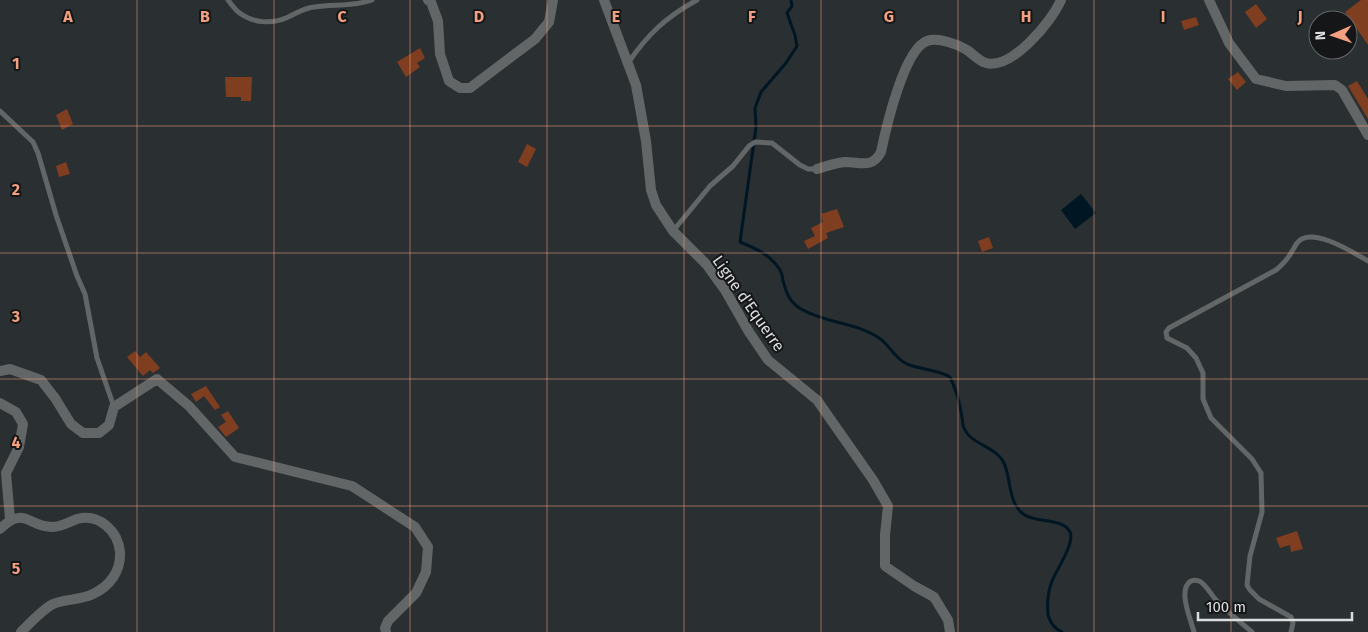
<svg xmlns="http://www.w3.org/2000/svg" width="1368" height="632" viewBox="0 0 1368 632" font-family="'Fira Sans',sans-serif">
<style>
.water{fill:#001623}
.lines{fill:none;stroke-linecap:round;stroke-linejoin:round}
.stream{stroke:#001623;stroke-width:3}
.building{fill:#803e21}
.lane{stroke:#636667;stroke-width:5}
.street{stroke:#636667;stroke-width:10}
.grid{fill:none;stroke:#f2a07f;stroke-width:1;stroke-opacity:0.55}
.labels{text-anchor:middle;stroke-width:4;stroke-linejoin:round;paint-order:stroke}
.street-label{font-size:16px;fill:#dbdddf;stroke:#151618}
.grid-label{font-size:16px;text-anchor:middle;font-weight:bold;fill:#f2a07f;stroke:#151618;stroke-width:4;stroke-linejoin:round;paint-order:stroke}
</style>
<rect width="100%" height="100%" fill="#2a2f31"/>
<path class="water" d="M1081 194 1096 213 1075 229 1061 210Z"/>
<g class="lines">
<path class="stream" d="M791 0 792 6 787 13 795 35 797 46 786 63 761 92 755 108 756 127 740 242C755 248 771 255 780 270 783 274 782 280 784 284 787 295 791 303 801 309 824 323 856 322 879 338 890 345 894 358 907 364 921 370 937 369 950 377 956 389 960 404 962 417 963 421 962 425 964 428 971 445 996 446 1004 463 1011 478 1008 501 1022 513 1034 524 1063 517 1070 532 1075 543 1057 569 1052 581 1048 591 1047 604 1048 615 1050 622 1055 629 1062 632"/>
</g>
<path class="building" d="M1361 0H1368V45L1345 12Z
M1256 4 1267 19 1256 28 1245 12Z
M1196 17 1199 25 1184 30 1181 21Z
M420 48 425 58 417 63 420 67 406 77 397 62Z
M1238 72 1246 82 1237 90 1228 79Z
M225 77H252L251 101H241V97H226Z
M1357 81 1368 99V119L1348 86Z
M67 109 73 124 62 130 56 115Z
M527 144 536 149 527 167 518 162Z
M66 162 70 174 59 177 56 166Z
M837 209 844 227 826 233 828 238 808 249 804 241 815 236 811 228 823 222 821 214Z
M989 237 993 248 982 252 978 241Z
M135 351 140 357 146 352 160 368 153 373 150 370 143 376 127 357Z
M206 386 220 407 215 410 204 396 196 402 191 394Z
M228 411 239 428 226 437 218 427 226 422 221 415Z
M1297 531 1303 549 1291 552 1290 545 1280 548 1276 538Z"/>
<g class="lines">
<path class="lane" d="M228 0C232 5 236 11 241 14 254 23 272 24 286 18 296 14 303 8 314 7 334 4 353 7 372 0
M628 63C648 34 666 17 697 0
M0 111 33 142 38 153 56 215 77 276 85 294 97 358 114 407
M673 231 710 186 733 166 749 146 755 142 772 143 800 165 808 169H817
M1194 632C1191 620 1177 589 1191 581 1193 580 1196 580 1199 581 1206 584 1211 595 1217 601 1228 612 1240 622 1252 632
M1291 632 1293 623 1291 617 1259 599 1250 590 1247 585 1250 556 1262 512 1261 473 1252 459 1211 418 1203 399V373L1196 358 1187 348 1167 338 1166 332 1169 328 1276 270C1282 265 1287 260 1291 253 1293 250 1295 246 1297 243 1311 225 1354 253 1368 261"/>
<path class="street" d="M428 0 431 2 438 21 440 54 449 81 460 88H470L535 39 549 22 553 0
M604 0 636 85 646 141 651 190 656 205 673 231 707 265 725 290 749 332 768 360 817 400 873 480 888 506 885 535V566L914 586 934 597 948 620 950 632
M1209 0 1229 43 1256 79 1286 86 1335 85 1342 90 1368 135
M817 169C826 166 835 163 845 162 860 162 872 169 881 152 886 128 904 49 927 41 938 37 957 44 967 50 973 54 979 61 986 63 1012 70 1052 21 1061 0
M0 371 10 369 41 380 55 398 71 424 83 433H99L109 425 114 407 157 379 189 406 235 457 352 486 415 527 428 547 426 572 416 593 388 621 385 628 386 632
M0 403 16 412 23 424 19 447 6 473 10 519
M0 529C25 505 28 527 52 527 62 527 69 522 77 519 99 513 118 531 120 552 121 571 110 586 93 594 81 600 65 599 53 604 43 609 29 624 21 632"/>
</g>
<path class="grid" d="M137 0V632M274 0V632M410 0V632M547 0V632M684 0V632M821 0V632M958 0V632M1094 0V632M1231 0V632M0 126H1368M0 253H1368M0 379H1368M0 506H1368"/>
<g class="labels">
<g class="street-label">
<text transform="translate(749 303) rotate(55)" y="6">Ligne d'Equerre</text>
</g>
</g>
<g class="grid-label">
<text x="68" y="22">A</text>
<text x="205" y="22">B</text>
<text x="342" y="22">C</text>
<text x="479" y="22">D</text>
<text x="616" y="22">E</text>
<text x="752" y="22">F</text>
<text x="889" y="22">G</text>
<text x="1026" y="22">H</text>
<text x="1163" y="22">I</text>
<text x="1300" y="22">J</text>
<text x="16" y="69">1</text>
<text x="16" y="195">2</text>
<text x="16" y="322">3</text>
<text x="16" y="448">4</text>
<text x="16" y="574">5</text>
</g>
<g transform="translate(1333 35) rotate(268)"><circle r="24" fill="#151618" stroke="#646668"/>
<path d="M0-4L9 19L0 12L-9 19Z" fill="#f2a07f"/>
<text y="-8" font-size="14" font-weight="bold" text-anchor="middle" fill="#dbdddf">N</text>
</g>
<path d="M1198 612v8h154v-8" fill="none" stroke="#dbdddf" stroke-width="2.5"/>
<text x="1206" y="612" font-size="15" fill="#dbdddf" stroke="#151618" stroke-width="4" paint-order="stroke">100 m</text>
</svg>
